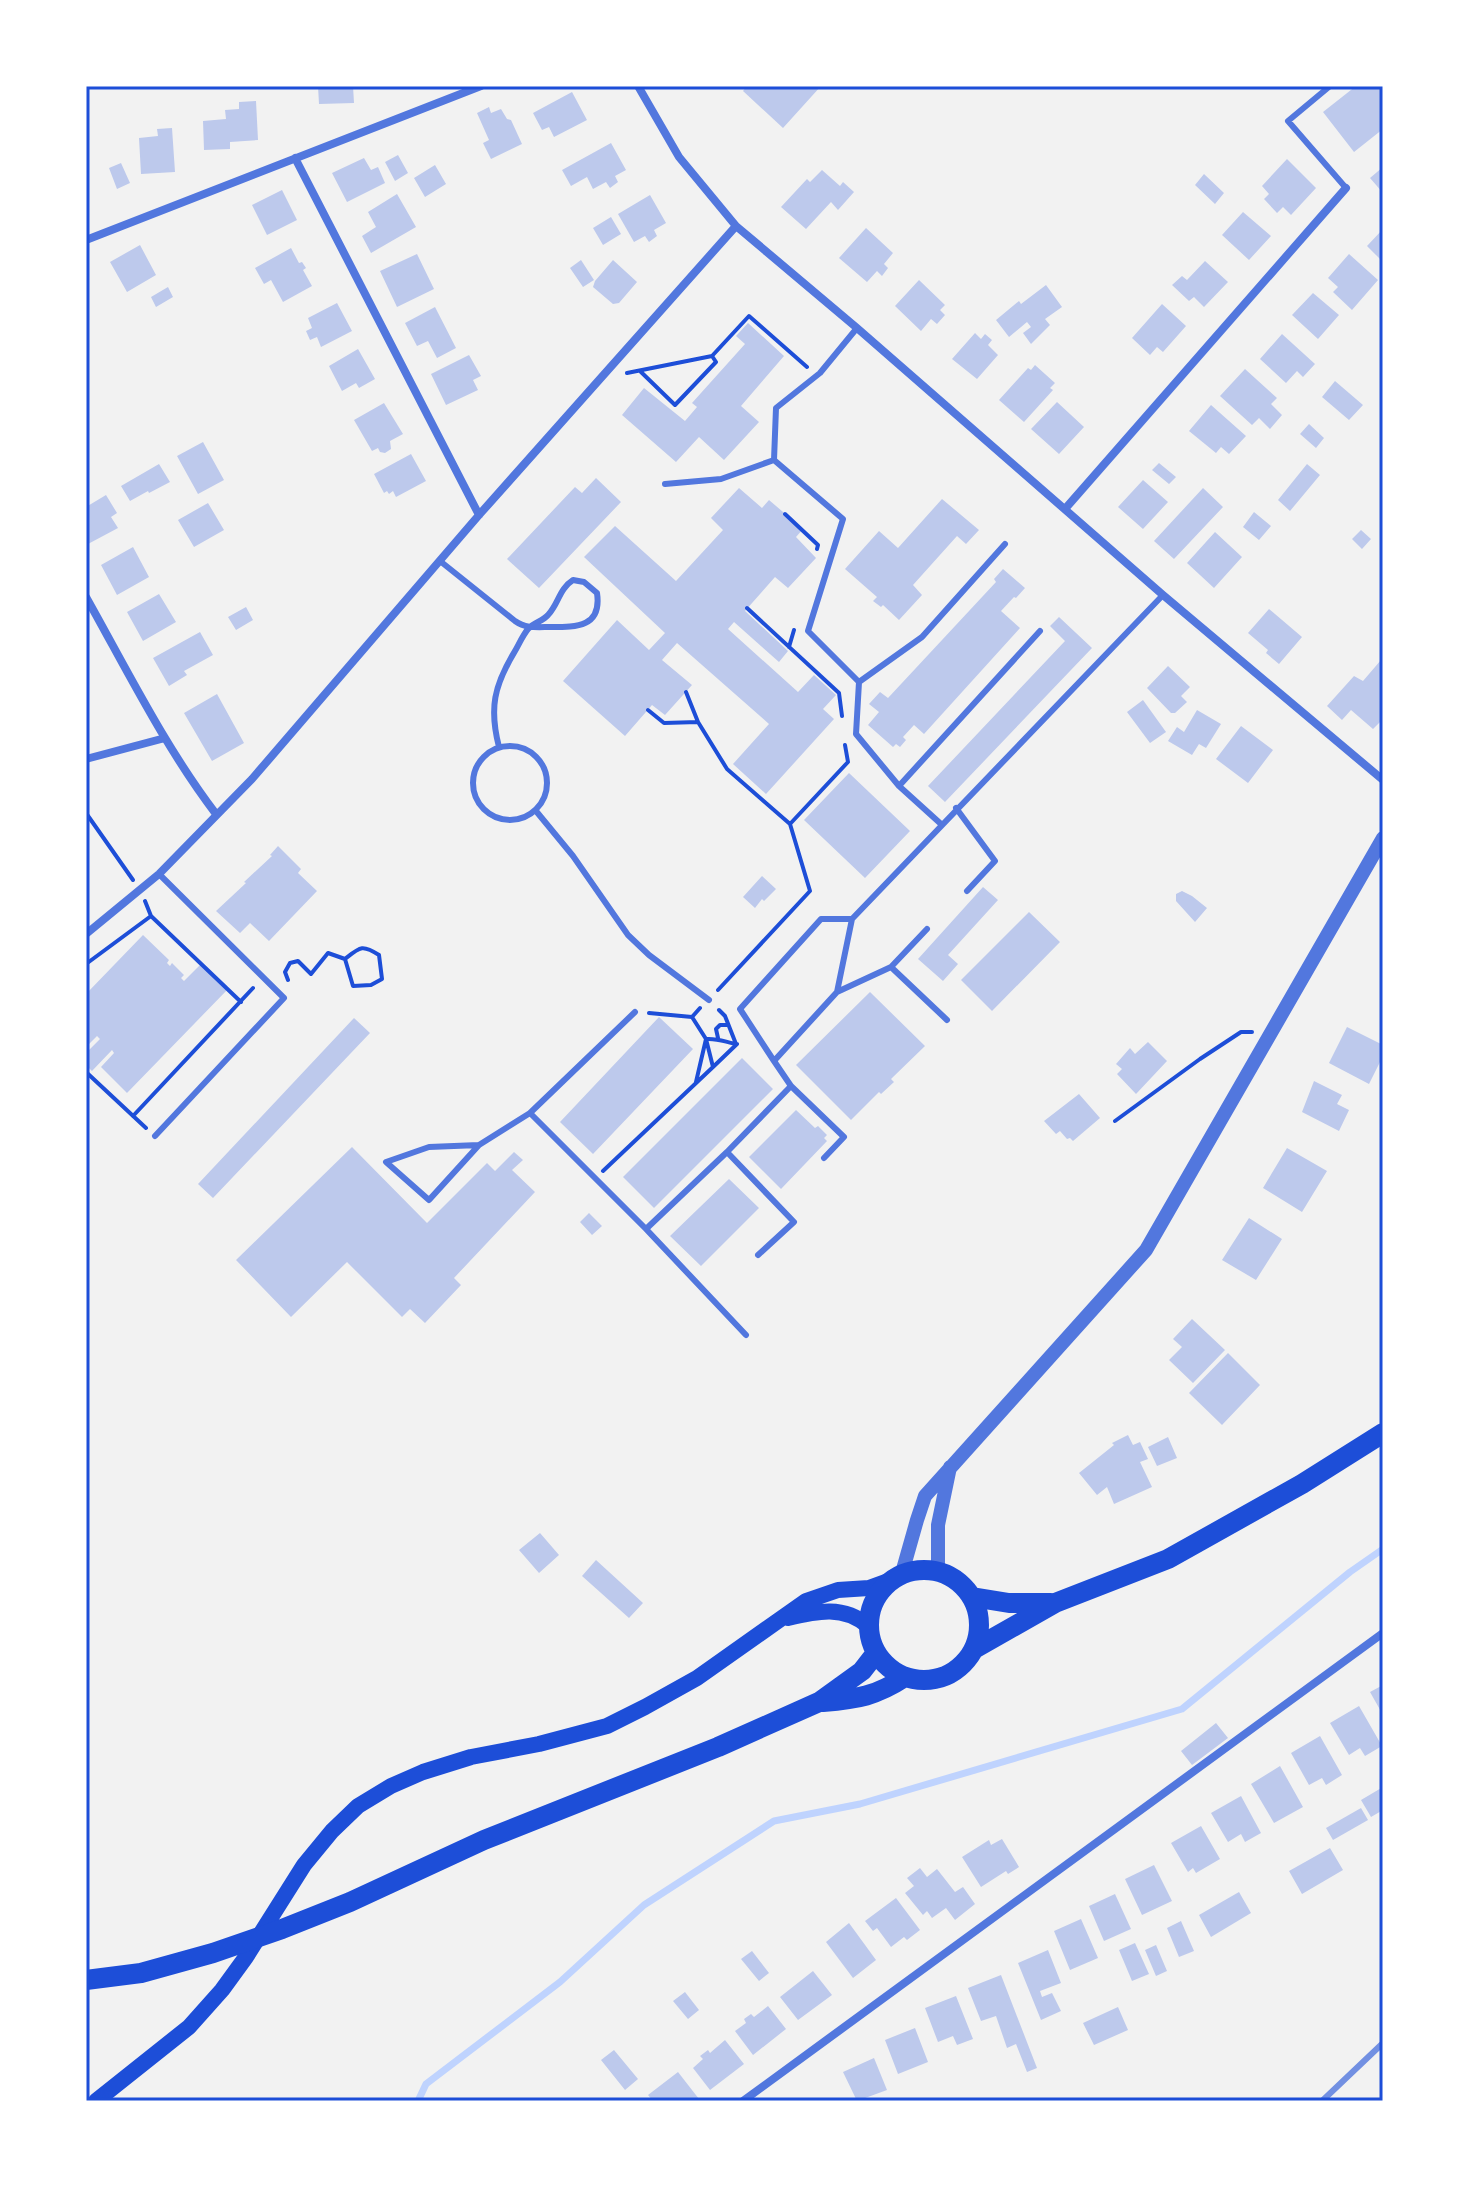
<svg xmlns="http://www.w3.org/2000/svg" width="1469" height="2187" viewBox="0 0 1469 2187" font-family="'Crimson Pro',serif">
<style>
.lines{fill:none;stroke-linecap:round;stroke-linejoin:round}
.stream{stroke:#bfd3fe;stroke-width:7}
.building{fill:#bdc9ec}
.path{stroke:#1d4ed8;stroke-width:4}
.service{stroke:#5277de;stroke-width:6}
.minor{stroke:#5277de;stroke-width:8}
.tertiary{stroke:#5277de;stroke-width:14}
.secondary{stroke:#1d4ed8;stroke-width:16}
.primary{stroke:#1d4ed8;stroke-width:20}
.rail{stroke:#7290e2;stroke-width:6}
.neatline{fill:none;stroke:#1d4ed8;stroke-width:3}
</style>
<rect width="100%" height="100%" fill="#f2f2f2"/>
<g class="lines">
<path class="stream" d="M418 2101 426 2084 560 1982 644 1905 774 1821 860 1804 1182 1709 1350 1572 1383 1549"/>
</g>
<path class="building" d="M318 86H353L354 103 319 104Z
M747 86H821L783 128 743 91Z
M1356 86H1383V129L1354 152 1323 112Z
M572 92 587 120 554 137 549 127 542 130 533 113Z
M256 101 258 140 230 142V149L204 150 203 121 226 119 225 110 239 109V102Z
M489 107 491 113 501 109 507 119 511 120 522 144 491 159 483 143 489 140 477 113Z
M172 128 175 172 141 174 139 138 158 136 157 129Z
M611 143 626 170 615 176 618 182 610 188 606 182 593 189 587 177 571 186 562 170Z
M398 155 408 173 395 181 385 162Z
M364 158 371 170 378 167 385 183 347 202 332 173Z
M1287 159 1316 188 1291 215 1283 207 1277 213 1264 199 1269 194 1262 186Z
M121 163 130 183 117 189 109 168Z
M435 165 446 184 425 197 414 178Z
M1383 167V193L1370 178Z
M822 170 840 186 843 182 854 192 838 210 831 202 806 229 781 207 807 179 810 182Z
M1204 174 1224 193 1215 204 1195 185Z
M282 190 297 220 267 235 252 205Z
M397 194 416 227 371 253 362 236 376 227 368 212Z
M650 195 666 223 654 230 657 236 649 242 645 236 634 242 618 214Z
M1243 212 1271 236 1249 260 1222 235Z
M611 217 621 234 603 245 593 228Z
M866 228 893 253 884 264 888 268 882 276 877 271 867 282 839 258Z
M1383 229V262L1367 246Z
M140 245 156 275 127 292 110 262Z
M291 248 299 263 302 262 306 268 303 270 312 286 283 302 271 280 264 284 255 268Z
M417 254 434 289 397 307 380 271Z
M1349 254 1378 280 1352 310 1333 292 1338 287 1328 278Z
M581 260 594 280 583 287 570 268Z
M613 260 637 282 619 303 613 304 593 287 595 281Z
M1205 261 1228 282 1204 307 1194 297 1189 301 1172 285 1182 276 1187 280Z
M919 280 945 305 940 310 945 315 937 324 931 319 921 331 895 306Z
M1046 285 1062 307 1045 319 1050 325 1031 344 1023 333 1031 327 1027 322 1009 337 996 320 1019 301 1021 304Z
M168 287 173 297 156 307 151 297Z
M1313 293 1339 315 1318 339 1292 315Z
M337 303 352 331 321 347 317 337 310 340 306 331 312 328 308 318Z
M1162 304 1186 326 1163 352 1157 347 1150 355 1132 338Z
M435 307 456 348 437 358 428 341 417 346 405 323Z
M748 323 784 356 741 406 759 422 724 460 699 437 676 462 622 415 644 388 685 421 697 407 692 403 745 344 736 336Z
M975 333 981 339 985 334 992 340 988 345 998 355 977 379 952 359Z
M1282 334 1315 364 1303 377 1297 371 1286 383 1260 359Z
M358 349 375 379 359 388 356 383 342 391 329 366Z
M469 355 481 376 473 380 478 390 446 405 431 374Z
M1035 365 1055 383 1050 388 1053 390 1024 422 999 400 1028 368 1031 370Z
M1245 369 1277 398 1271 404 1282 415 1270 429 1259 418 1252 425 1220 396Z
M1335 381 1363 405 1349 420 1322 397Z
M1057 402 1084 427 1059 454 1031 429Z
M384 403 403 434 390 441 391 449 385 453 380 452 378 448 372 451 354 420Z
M1211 405 1246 436 1229 454 1221 447 1216 453 1189 431Z
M1309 424 1324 438 1316 448 1300 434Z
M203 442 224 480 198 494 177 456Z
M411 454 426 481 396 497 393 491 389 494 387 491 384 493 374 474Z
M1159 463 1176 477 1169 484 1152 470Z
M159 464 170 482 149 493 148 491 130 501 121 486Z
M1307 464 1320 475 1290 511 1278 500Z
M596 478 621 502 539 588 507 559 575 487 582 493Z
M1143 480 1168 502 1143 529 1118 507Z
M739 488 762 508 769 500 803 529 796 537 816 558 788 588 775 577 745 611 788 651 779 662 734 622 728 629 798 692 814 675 836 695 823 709 834 719 766 794 733 764 769 724 677 643 662 660 692 685 665 715 652 705 625 736 563 681 617 620 649 650 665 633 584 557 615 526 676 581 723 530 711 518Z
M1203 488 1223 507 1174 559 1154 541Z
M106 495 117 513 111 517 118 528 88 544 86 540V507Z
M942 499 979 530 966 544 957 536 913 585 922 595 899 620 883 605 881 607 873 601 877 597 845 569 879 531 898 548Z
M208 503 224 530 194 547 178 520Z
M1254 512 1271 526 1259 540 1243 527Z
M1361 530 1371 539 1362 549 1352 539Z
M1215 532 1242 557 1214 588 1187 563Z
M133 547 149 577 117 595 101 565Z
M1003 569 1025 588 1016 598 1014 597 1001 611 1020 628 924 734 914 725 903 737 906 740 900 747 896 744 893 747 868 725 879 712 869 704 880 692 888 698 996 582 994 579Z
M159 594 176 622 143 641 127 612Z
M246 607 253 620 236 630 228 617Z
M1269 609 1302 637 1279 664 1266 653 1268 650 1248 633Z
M1059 617 1092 648 945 802 928 786 1065 641 1050 626Z
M200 632 213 655 184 671 187 675 169 686 153 658Z
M1381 660 1383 719 1373 729 1351 710 1342 720 1327 706 1354 676 1363 681Z
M1168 666 1190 687 1181 696 1187 702 1175 713H1171L1147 688Z
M217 694 244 743 212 761 184 713Z
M1143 700 1166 732 1150 743 1127 712Z
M1197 710 1221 724 1206 748 1199 744 1192 755 1168 741 1177 727 1184 732Z
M1241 726 1273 750 1248 783 1216 759Z
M849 773 910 831 865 878 804 820Z
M278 846 301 869 298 873 317 891 269 941 250 923 240 933 216 911 246 883 244 882 272 856 270 855Z
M762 876 776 889 764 901 762 899 755 908 743 897Z
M983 887 998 900 948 955 958 964 943 981 918 959Z
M1182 891 1192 896 1207 908 1195 922 1176 901V894Z
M1029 912 1060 942 992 1011 961 980Z
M143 935 169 960 167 963 170 966 172 963 184 975 181 978 184 981 201 964 228 989 127 1093 101 1067 114 1053 112 1050 92 1071 86 1065V1053L100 1039 97 1036 86 1047V994Z
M870 992 925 1046 891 1079 894 1082 881 1094 879 1092 851 1120 796 1065Z
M659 1017 693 1049 593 1154 560 1122Z
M354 1018 370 1033 213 1198 198 1184Z
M1347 1027 1383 1045V1056L1369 1084 1329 1063Z
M1148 1042 1167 1061 1136 1094 1117 1074 1122 1069 1116 1064 1130 1048 1135 1054Z
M742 1058 773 1089 654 1208 623 1177Z
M1314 1081 1342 1095 1337 1104 1349 1110 1339 1131 1302 1112Z
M1079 1094 1100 1118 1073 1141 1070 1138 1067 1139 1060 1131 1056 1134 1044 1121Z
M796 1110 815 1128 818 1126 827 1135 824 1138 827 1141 781 1189 749 1157Z
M352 1147 427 1223 487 1163 495 1171 514 1152 523 1160 512 1170 535 1192 454 1278 461 1285 425 1323 410 1309 402 1317 347 1262 291 1317 236 1260Z
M1287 1148 1327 1171 1302 1212 1263 1188Z
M729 1179 759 1208 701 1266 670 1236Z
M589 1213 602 1226 592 1235 580 1222Z
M1249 1218 1282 1239 1256 1280 1222 1260Z
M1192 1319 1225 1350 1193 1383 1169 1360 1182 1347 1173 1339Z
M1228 1353 1260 1385 1222 1425 1189 1393Z
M1128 1435 1133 1445 1140 1442 1148 1459 1140 1462 1152 1487 1114 1504 1107 1487 1097 1495 1079 1473 1114 1445 1112 1443Z
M1168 1437 1177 1458 1157 1466 1148 1447Z
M540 1533 559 1555 539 1573 519 1550Z
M596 1560 643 1603 629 1618 582 1576Z
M1383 1685V1715L1370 1692Z
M1359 1706 1382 1746 1365 1756 1360 1748 1349 1755 1330 1723Z
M1216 1723 1228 1738 1192 1765 1181 1751Z
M1320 1736 1342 1775 1326 1785 1322 1778 1309 1785 1291 1753Z
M1280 1766 1303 1807 1274 1823 1251 1784Z
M1383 1787V1810L1371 1817 1361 1800Z
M1241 1796 1261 1833 1245 1842 1241 1834 1228 1842 1211 1813Z
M1361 1808 1368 1820 1333 1840 1326 1828Z
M1201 1826 1220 1859 1196 1873 1193 1868 1188 1872 1171 1843Z
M1002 1839 1019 1867 1008 1874 1006 1871 981 1887 962 1857 989 1840 991 1845Z
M1330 1848 1343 1870 1302 1894 1289 1871Z
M1154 1865 1172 1901 1142 1915 1125 1879Z
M920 1868 927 1877 937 1869 955 1892 963 1887 975 1904 955 1920 946 1908 932 1918 927 1911 923 1915 905 1893 914 1886 907 1878Z
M1239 1892 1251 1913 1211 1937 1199 1915Z
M1115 1894 1131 1929 1104 1941 1089 1906Z
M896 1898 920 1930 907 1940 904 1937 891 1947 877 1928 873 1931 865 1921Z
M1081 1919 1098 1958 1070 1970 1054 1931Z
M1181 1921 1194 1951 1179 1957 1167 1928Z
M849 1923 876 1960 853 1978 826 1942Z
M1135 1943 1149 1974 1132 1981 1119 1950Z
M1156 1945 1167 1971 1156 1976 1145 1950Z
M1048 1950 1061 1983 1040 1991 1042 1997 1052 1993 1061 2011 1041 2020 1018 1963Z
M752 1951 769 1973 759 1981 741 1959Z
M813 1971 832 1995 798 2020 780 1997Z
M1001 1975 1037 2068 1027 2072 1016 2044 1007 2048 996 2016 981 2021 968 1988Z
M685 1992 699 2010 688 2019 673 2001Z
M956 1996 973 2039 957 2045 953 2036 938 2042 925 2008Z
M768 2006 786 2029 753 2055 735 2031 746 2023 744 2019 751 2014 754 2017Z
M1118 2007 1128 2030 1094 2045 1083 2023Z
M915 2028 928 2062 898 2074 885 2040Z
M725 2040 744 2064 710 2090 693 2068 703 2059 700 2056 708 2050 710 2053Z
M614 2050 638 2079 625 2090 601 2060Z
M874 2058 887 2090 857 2101 843 2072Z
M678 2072 699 2099 696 2101H653L648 2095Z"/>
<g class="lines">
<path class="path" d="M86 87 87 86
M640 371 675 405 716 362 712 356
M627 373 712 356 749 316 807 367
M785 514 818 545 817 549
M747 608 839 693 842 716
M789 647 794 630
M686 692 698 722
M648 710 664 723 698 722 727 769 790 824
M86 813 133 880
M145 901 151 916 241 1002
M86 964 151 916
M288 980 285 972 290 963 298 961 311 974 328 953 345 959 353 986 371 985 382 979 379 955C362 944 360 947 345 959
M718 990 810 891 790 824 848 762 845 745
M649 1013 692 1017 700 1008
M718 1038 716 1029 720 1025H728
M713 1067 737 1044
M86 1072 146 1128
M696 1082 706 1039C718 1038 725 1042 736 1044L725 1016 719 1010
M133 1116 253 988
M1115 1121 1200 1059 1241 1032H1252
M603 1171 713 1067 706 1039 692 1017"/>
<path class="service" d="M1330 86 1288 121 1346 188
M857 328 820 373 776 408 774 460 843 519 808 631 859 682 856 734 899 786 941 824
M665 484 721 479 774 460
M440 561 515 621C526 629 538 627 551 627 577 627 602 627 597 593L584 582 573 580C559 589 559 603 548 615 543 621 533 623 528 629 523 635 519 644 515 651 494 686 489 708 499 747
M859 682 922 637 1005 544
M473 783a37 37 0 1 1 74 0a37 37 0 1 1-74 0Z
M899 786 1040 631
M956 808 995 861 967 891
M536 811 573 856 628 935 649 955 709 1000
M852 919 837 992 774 1061 740 1009 821 919H852L1163 595
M927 929 891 967 947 1020
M837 992 891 967
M635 1012 530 1113 646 1229 727 1152
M774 1061 791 1086 844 1137 824 1158
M155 1136 284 998 159 874
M479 1145 429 1200 386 1162 429 1147 479 1145 530 1113
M646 1229 746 1335
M758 1255 794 1222 727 1152 791 1086"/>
<path class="minor" d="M638 86 679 157 736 226 857 328 1163 595 1383 780
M295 158 479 515
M86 240 481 86
M1065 509 1346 188
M86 597C127 670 165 747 216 814
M86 759 165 738
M86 934 159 874 252 779 479 515 736 226
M743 2101 1383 1633"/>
<path class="tertiary" d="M938 1571V1525L950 1467
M902 1573 917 1520 925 1496 1146 1250 1383 838"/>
<path class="secondary" d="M788 1618C817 1611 844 1605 868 1626
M96 2101 189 2027 222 1990 246 1957 304 1865 332 1831 358 1806 391 1786 423 1772 471 1757 539 1744 607 1726 645 1707 697 1678 806 1601 838 1590 869 1588 891 1580"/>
<path class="primary" d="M869 1625a55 55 0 1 1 110 0a55 55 0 1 1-110 0Z
M972 1597 1009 1603H1051
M974 1649 1055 1603 1168 1559 1302 1484 1383 1433
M823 1702C858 1699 876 1696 905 1677
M86 1980 141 1973 213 1953 282 1929 350 1902 484 1840 718 1747 819 1702 862 1671 876 1653"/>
<path class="rail" d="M1322 2101 1383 2043"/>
</g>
<rect width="1469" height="2187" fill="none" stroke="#ffffff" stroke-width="176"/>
<rect x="88" y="88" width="1293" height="2011" class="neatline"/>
</svg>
